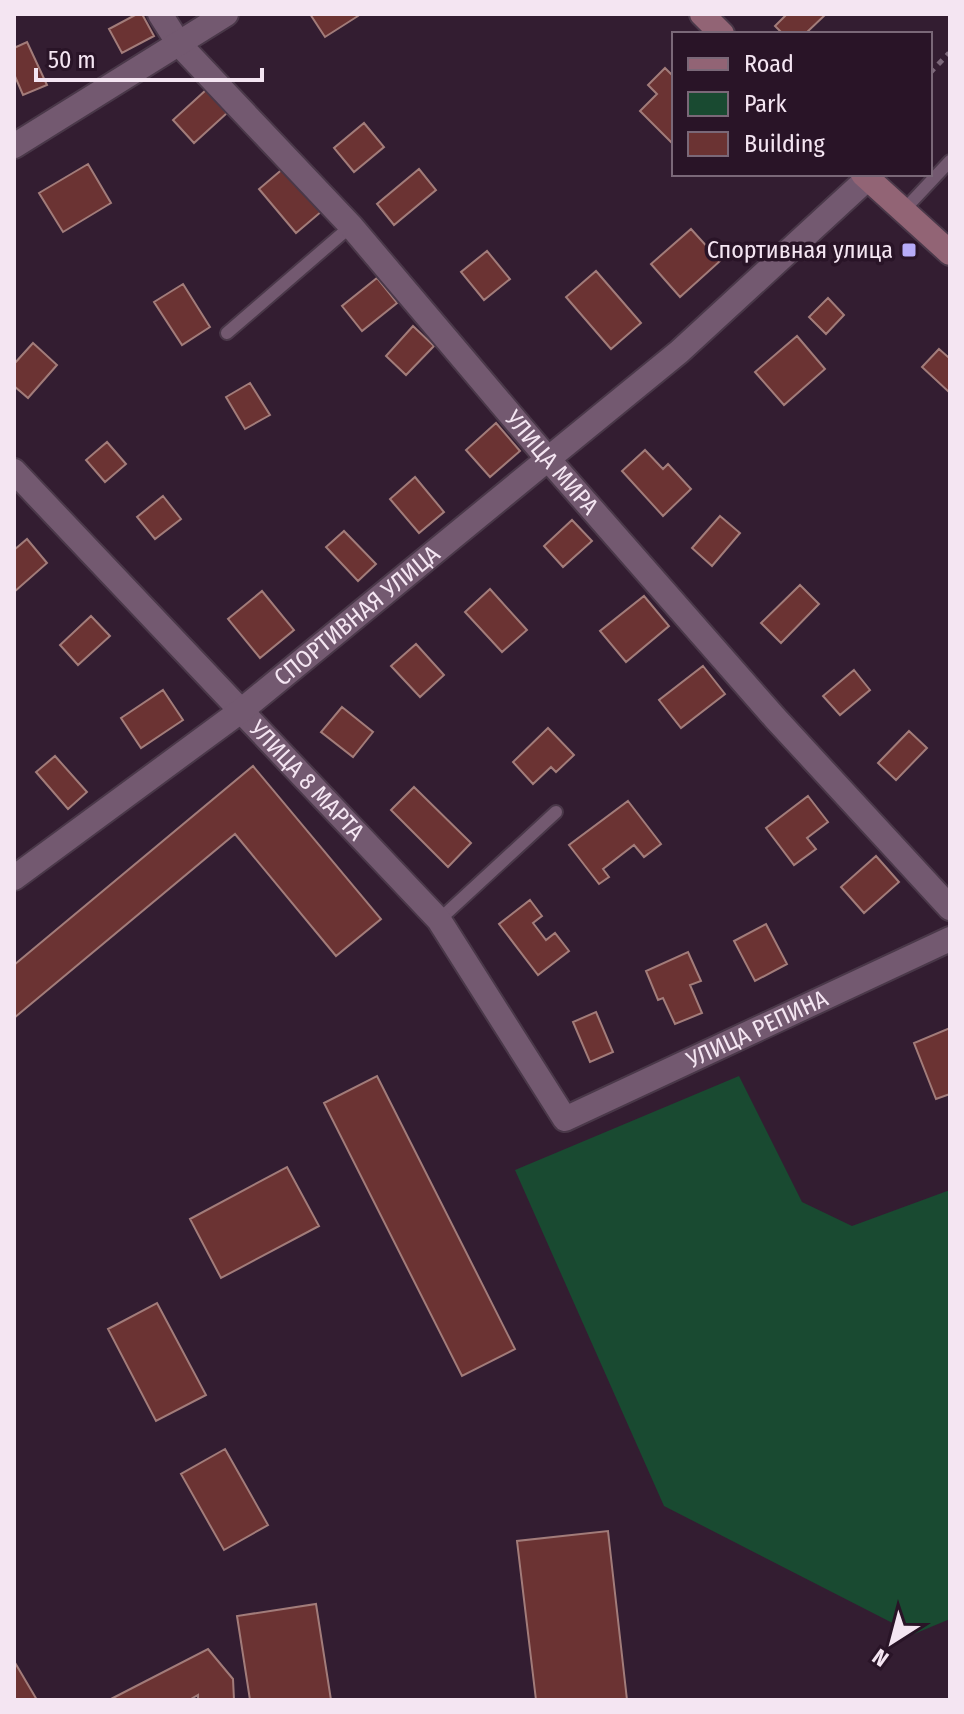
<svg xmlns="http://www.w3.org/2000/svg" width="964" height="1714" viewBox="0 0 964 1714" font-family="'Fira Sans Condensed',sans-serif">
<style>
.green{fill:#194a31}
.building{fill:#6b3333;stroke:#a27c7a;stroke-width:2}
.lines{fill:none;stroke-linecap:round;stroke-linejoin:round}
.lane-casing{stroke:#4a3849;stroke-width:16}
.street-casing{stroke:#4a3849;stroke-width:28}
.secondary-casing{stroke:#4a3849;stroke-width:28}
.path{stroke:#7b6779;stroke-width:5;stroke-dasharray:6 6;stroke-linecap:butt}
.lane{stroke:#735970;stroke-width:12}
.street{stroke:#735970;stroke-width:24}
.secondary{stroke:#926475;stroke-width:24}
.poi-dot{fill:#b7abf8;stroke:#291427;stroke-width:3}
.labels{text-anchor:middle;stroke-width:7;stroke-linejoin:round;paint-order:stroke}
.poi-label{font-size:24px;fill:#f4e5f2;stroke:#291427;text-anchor:end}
.street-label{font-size:24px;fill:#f4e5f2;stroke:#291427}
</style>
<rect width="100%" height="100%" fill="#331d31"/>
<path class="green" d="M739 1076 802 1202 852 1226 950 1190V1619L914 1634 664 1506 515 1170Z"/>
<path class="building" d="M137 14H142L154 36 122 53 109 29Z
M310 14H357L358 16 325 37Z
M787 14H826L805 34H783L775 26Z
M27 42 47 85 23 95 14 74V48Z
M665 68 674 77V145L640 111 657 94 648 85Z
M206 90 227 113 194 143 173 120Z
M364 123 384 147 354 172 334 148Z
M88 164 111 203 63 232 39 193Z
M285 167 322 211 296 233 259 189Z
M419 169 436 190 394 225 377 204Z
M691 229 720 261 680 297 651 264Z
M487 251 510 279 484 300 461 272Z
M596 271 641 323 611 349 566 297Z
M377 278 397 303 362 331 342 306Z
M183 284 210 327 182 345 154 302Z
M828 298 844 315 826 334 809 317Z
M413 326 434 346 406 375 386 356Z
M797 336 825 369 784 405 755 372Z
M33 343 57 365 28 398 14 386V364Z
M939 349 948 357 950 355V393L922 367Z
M250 383 270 415 245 429 226 397Z
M496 423 520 451 490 477 466 450Z
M107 442 126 464 105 482 86 460Z
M645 450 663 469 668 464 691 489 663 516 622 471Z
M415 477 444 512 419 533 390 499Z
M163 496 181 519 155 539 137 517Z
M720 516 740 533 712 566 692 548Z
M572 520 592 541 563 567 544 546Z
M344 531 376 564 358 581 326 547Z
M27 539 47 563 14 592V550Z
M800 585 819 604 781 643 761 623Z
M490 589 527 630 502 652 465 612Z
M262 591 294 630 260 658 228 619Z
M644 596 669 626 626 662 600 631Z
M91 616 110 636 78 665 60 645Z
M416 644 444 675 420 697 391 666Z
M703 666 725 694 681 728 659 700Z
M854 670 870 690 840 715 823 696Z
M163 690 183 720 141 748 121 718Z
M342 707 373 732 353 757 321 732Z
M548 728 574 755 556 772 551 767 533 784 513 762Z
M909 731 927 748 896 780 878 763Z
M55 756 87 792 68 809 36 772Z
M253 766 381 919 336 956 235 834 14 1018V965Z
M414 787 471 843 448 867 391 810Z
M808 796 828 822 807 838 816 849 794 865 766 828Z
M628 801 661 844 644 857 634 845 603 869 609 877 599 884 569 845Z
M876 856 899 882 864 913 841 887Z
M530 900 542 916 533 923 546 940 555 933 569 951 538 975 499 924Z
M766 924 787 964 755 981 734 941Z
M688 952 701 981 690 985 702 1013 675 1024 663 998 658 1000 646 971Z
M596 1012 613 1052 590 1062 573 1022Z
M950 1028V1094L936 1099 914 1043Z
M377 1076 515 1349 462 1376 324 1103Z
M287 1167 319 1226 221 1278 190 1219Z
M157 1303 206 1395 156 1421 108 1329Z
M225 1449 268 1525 224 1550 181 1474Z
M608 1531 627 1700H536L517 1541Z
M316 1604 331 1700H250L237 1616Z
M208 1649 233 1679 234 1700H198V1695L189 1700H109Z
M14 1661 37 1700H14Z"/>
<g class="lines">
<g class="lane-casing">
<path id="lane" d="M903 211 950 161
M227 333 351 226
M439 920 556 812"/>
</g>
<g class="street-casing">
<g id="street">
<path id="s1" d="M160 14 179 44 351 226 548 459 775 718 950 908"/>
<path d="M14 146 226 14"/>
<path id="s2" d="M14 471 439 920 565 1119 950 939"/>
<path id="s3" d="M14 878 242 710 548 459 679 352 868 178"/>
</g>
</g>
<g class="secondary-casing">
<path id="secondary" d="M702 14 722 34
M863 174 950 253"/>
</g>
<path class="path" d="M930 73 949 53"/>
<use href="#lane" class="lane"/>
<use href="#street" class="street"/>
<use href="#secondary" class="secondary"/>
</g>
<rect class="poi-dot" x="901" y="242" width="16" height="16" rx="4"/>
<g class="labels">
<g class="poi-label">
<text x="893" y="258">Спортивная улица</text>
</g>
<g class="street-label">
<text dy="8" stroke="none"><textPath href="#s1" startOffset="596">УЛИЦА МИРА</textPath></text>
<text dy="8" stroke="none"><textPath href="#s3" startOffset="432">СПОРТИВНАЯ УЛИЦА</textPath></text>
<text dy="8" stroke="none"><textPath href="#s2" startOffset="426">УЛИЦА 8 МАРТА</textPath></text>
<text dy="8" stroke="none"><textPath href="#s2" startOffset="1066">УЛИЦА РЕПИНА</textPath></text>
</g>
</g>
<rect width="964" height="1714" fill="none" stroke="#f4e5f2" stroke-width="32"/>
<rect x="672" y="32" width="260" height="144" fill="#291427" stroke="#7a6878" stroke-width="2"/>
<rect x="688" y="58" width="40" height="12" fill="#926475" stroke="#7a6878" stroke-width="2"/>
<text x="744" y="72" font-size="24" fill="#f4e5f2">Road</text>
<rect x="688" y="92" width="40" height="24" fill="#194a31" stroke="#7a6878" stroke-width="2"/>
<text x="744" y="112" font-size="24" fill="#f4e5f2">Park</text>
<rect x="688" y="132" width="40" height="24" fill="#6b3333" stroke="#7a6878" stroke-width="2"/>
<text x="744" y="152" font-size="24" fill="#f4e5f2">Building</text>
<g transform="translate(892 1642) rotate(216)" stroke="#291427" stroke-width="6" paint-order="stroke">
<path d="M0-6L14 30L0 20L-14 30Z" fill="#f4e5f2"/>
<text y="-12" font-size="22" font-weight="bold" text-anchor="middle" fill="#f4e5f2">N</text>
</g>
<path d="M36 68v12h226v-12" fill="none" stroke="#f4e5f2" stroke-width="4"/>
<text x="48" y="68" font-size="24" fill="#f4e5f2" stroke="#291427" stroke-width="6" paint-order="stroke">50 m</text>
</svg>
